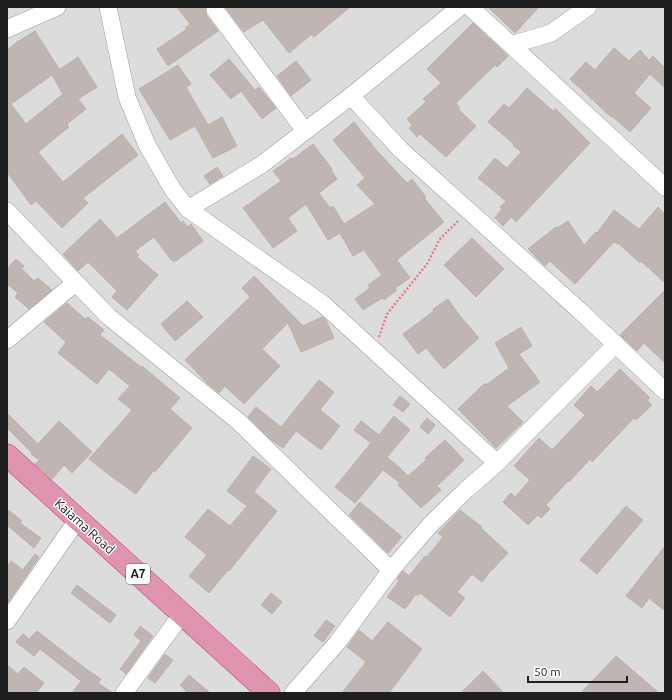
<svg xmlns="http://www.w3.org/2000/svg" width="672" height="700" viewBox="0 0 672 700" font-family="Ubuntu,sans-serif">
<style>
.residential{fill:#dddcdc}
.building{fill:#bfb5b3;stroke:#bfafa9;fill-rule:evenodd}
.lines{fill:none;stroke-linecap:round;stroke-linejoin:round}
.minor-casing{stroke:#9c9c9c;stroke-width:18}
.highway-casing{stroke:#cc3484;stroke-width:23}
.path{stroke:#ee7881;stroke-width:2.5;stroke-dasharray:2 2;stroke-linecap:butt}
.minor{stroke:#fff;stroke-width:17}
.highway{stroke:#df94b0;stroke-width:22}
.labels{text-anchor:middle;stroke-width:3;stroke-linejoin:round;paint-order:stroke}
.shield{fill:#fff;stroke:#626262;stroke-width:1}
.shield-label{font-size:12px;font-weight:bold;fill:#1f1f1f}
.street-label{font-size:13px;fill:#1f1f1f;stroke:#fff}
</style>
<rect width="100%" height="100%" fill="#efeae6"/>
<path class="residential" d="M7 7H665V693H7Z"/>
<path class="building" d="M177 7H206L205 12 207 16 218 31 168 66 157 49 187 29 185 28 190 24Z
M225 7H350L314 37 312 34 289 53 263 20 244 32Z
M488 7H539L515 33Z
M473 23 508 56 497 67 495 65 456 103 460 108 458 109 476 126 446 157 420 134 417 137 409 128 412 125 407 119 426 102 423 99 441 83 427 69Z
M35 31 59 69 56 72 78 57 97 87 78 99 86 109 67 124 69 127 38 152 63 182 122 134 138 155 83 198 88 203 62 228 36 201 31 205 7 172V50L17 42ZM52 75 63 94 26 124 11 104Z
M614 48 629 61 640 50 649 60 653 56 665 68V88L650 74 634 93 651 108 630 132 612 116 611 117 570 79 586 62 595 70Z
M229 59 255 90 259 87 276 108 262 119 241 91 231 99 210 75Z
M296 61 311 80 291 96 277 76Z
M178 65 191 84 186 87 208 125 222 117 237 146 213 158 195 126 170 140 139 89Z
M527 88 553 111 556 109 590 143 516 222 511 217 503 226 495 218 502 209 500 207 506 201 478 178 495 158 507 168 521 152 513 145 514 144 488 122 504 104 509 108Z
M354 122 377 151 407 183 412 179 426 197 424 198 444 222 397 260 410 278 395 288 397 290 384 300 382 298 363 310 355 299 370 288 368 285 382 275 364 250 353 256 340 233 328 240 306 204 288 218 297 231 273 248 243 208 281 181 273 171 291 158 293 159 313 144 332 169 331 170 337 179 319 193 330 208 333 206 344 224 375 204 357 185 365 178 333 140Z
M217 167 223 176 210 184 204 176Z
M165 202 181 223 183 221 187 227 191 224 203 241 176 261H172L154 237 135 251 139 255 137 257 158 275 127 310 112 297 117 291 88 262 78 271 63 254 100 219 117 238Z
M658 207 665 214V283L641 261 640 263 618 243 617 244 614 242 575 284 550 261 545 266 528 249 556 227 557 228 568 221 584 245 596 232 597 233 614 210 639 229Z
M472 238 504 269 476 297 444 265Z
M16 259 24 266 21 268 34 281 38 278 52 290 29 309 15 297 18 293 7 284V269Z
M254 276 303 326 322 317 326 320 334 338 301 352 288 323 262 349 280 366 244 404 225 386 219 393 208 384 185 360 250 297 242 288Z
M665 290V363L644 343 637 351 620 335Z
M448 299 460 316 479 338 444 369 426 348 418 354 403 334 434 311 433 309Z
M187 301 203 317 175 341 161 324Z
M67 303 85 319 88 317 104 330 100 335 141 367 142 366 180 398 170 409 192 428 155 472 154 470 136 494 108 474 89 459 132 410 118 399 130 386 109 369 97 384 58 353 66 342 44 322Z
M521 327 532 346 519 354 540 382 507 406 523 422 496 448 458 409 485 383 486 385 509 368 495 343Z
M620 369 650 398 647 400 652 405 636 420 634 418 592 462 590 459 569 482 568 481 546 505 550 509 541 518 538 515 528 525 503 502 511 493 515 497 530 480 514 466 539 438 552 450 585 415 574 405 591 386 597 392Z
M319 380 334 392 320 410 340 426 321 450 296 431 283 448 270 439 248 417 256 407 281 427Z
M400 396 410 404 403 412 393 405Z
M7 413 38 444 59 421 92 452 72 473 64 465 52 479 35 464 39 460 31 454 32 453 7 428Z
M394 416 410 430 387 457 400 468 408 476 426 460 425 458 445 440 464 460 437 486 441 490 421 508 398 485 400 483 383 470 355 503 335 487 371 443 354 430 361 421 379 435Z
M427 418 435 425 428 434 420 427Z
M253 456 271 469 254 492 277 511 229 571 228 570 209 593 189 576 207 555 185 537 208 509 230 526 247 506 227 491Z
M360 502 402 537 388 553 349 515Z
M626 506 643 520 597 574 580 560Z
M7 509 22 521 20 523 41 538 34 548 7 525Z
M460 510 482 527 481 528 508 553 492 570V569L482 582 472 574 457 592 465 598 450 617 420 593 418 596 416 594 405 609 387 597 399 581 397 579 403 571 409 576 425 556 427 557 443 537 438 533Z
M665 546V611L649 598 642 608 626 596Z
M35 554 39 557 7 604V567L11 561 23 570Z
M77 585 116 615 110 623 71 593Z
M271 593 282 602 272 614 261 605Z
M326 620 335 626 323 642 314 636Z
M388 622 422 649 389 693H342L366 662 347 647 359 630 372 641Z
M140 626 153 636 126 674 120 669 141 641 134 635Z
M37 631 86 669 101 679 98 683 113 693H72L81 681 40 649 34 656 16 642 23 634 29 639Z
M165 654 173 660 155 683 148 678Z
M616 656 659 693H581Z
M7 665 18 674 24 667 44 683 36 693H7Z
M483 671 504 693H461Z
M189 675 210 693H188L180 685Z"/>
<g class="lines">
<g class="minor-casing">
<path id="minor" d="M108 7 127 97 147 145 173 190 188 209 323 304 497 463
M470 7 665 187
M215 10 305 131
M7 29 57 7
M511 45 551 33 588 7
M351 96 401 150 579 310 665 391
M188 209 261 165 351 96 460 7
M7 211 108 316 239 422 391 570
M7 340 75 283
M7 621 78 519
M124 693 182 614
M293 693 337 643 391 570 431 524 466 490 497 463 616 344"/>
</g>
<g class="highway-casing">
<path id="highway" d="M7 455 269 693"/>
</g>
<path class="path" d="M379 337 387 314 427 264 440 239 459 220"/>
<use href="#minor" class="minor"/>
<use href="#highway" class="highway"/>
</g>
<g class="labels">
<rect class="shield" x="126" y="564" width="24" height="20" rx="3"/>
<g class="shield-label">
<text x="138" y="578">A7</text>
</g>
<g class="street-label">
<text transform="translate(85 526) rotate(42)" y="5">Kaiama Road</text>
</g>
</g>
<rect width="672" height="700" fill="none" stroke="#1f1f1f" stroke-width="16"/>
<path d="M528 676v6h99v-6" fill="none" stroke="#1f1f1f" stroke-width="2"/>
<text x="534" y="676" font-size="12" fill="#1f1f1f" stroke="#ffffff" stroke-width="3" paint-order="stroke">50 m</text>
</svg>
